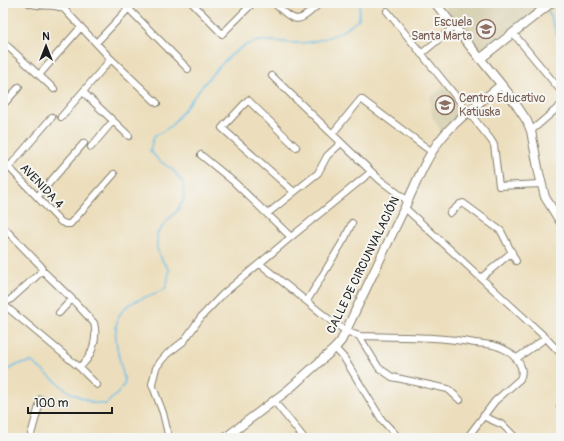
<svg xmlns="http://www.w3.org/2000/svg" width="564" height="441" viewBox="0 0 564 441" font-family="Pangolin,sans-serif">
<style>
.built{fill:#d7d0b1}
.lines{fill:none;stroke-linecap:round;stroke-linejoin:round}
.stream{stroke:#6cbfe8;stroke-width:1.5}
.street-casing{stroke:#847d6c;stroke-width:8}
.secondary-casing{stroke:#847d6c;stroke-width:10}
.street{stroke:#fff;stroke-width:6}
.secondary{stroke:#fff;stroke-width:8}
.labels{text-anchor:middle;stroke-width:4;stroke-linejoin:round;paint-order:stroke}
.education-label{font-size:12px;fill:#785e54;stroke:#f6f6f2;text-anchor:end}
.street-label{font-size:12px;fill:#1c1c1c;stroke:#f6f6f2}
</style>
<rect width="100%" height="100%" fill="#f6f6f2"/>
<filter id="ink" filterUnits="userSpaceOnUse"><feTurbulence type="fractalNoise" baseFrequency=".025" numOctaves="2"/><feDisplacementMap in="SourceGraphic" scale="8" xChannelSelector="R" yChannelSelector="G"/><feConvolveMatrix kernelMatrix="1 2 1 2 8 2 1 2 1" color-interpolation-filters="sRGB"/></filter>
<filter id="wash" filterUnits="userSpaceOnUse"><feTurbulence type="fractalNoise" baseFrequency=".012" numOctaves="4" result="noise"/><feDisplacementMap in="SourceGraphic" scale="16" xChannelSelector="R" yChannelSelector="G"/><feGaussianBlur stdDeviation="0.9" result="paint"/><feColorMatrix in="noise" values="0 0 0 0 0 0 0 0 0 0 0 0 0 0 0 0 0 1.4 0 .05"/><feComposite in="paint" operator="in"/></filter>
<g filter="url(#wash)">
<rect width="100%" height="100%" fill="#ecdebc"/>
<path class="built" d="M441 3H542L543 6 479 52Z
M445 86 466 112 442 133 432 116 430 97Z"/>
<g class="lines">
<path class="stream" d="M548 10 556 33 561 38
M3 371 10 369 19 364 32 362 69 392 93 403 106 404 118 393 125 383C121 360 105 324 127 306 135 300 155 294 165 289L168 279 169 269 163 262 157 249V234L166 222 177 211 184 199 183 183 173 170 158 160 150 150 154 136C160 133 167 129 172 125 178 118 183 110 189 103 204 84 223 58 244 46 262 36 282 44 301 43 321 42 344 33 359 19L360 3"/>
</g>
</g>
<g filter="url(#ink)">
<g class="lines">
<g class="street-casing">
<path id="street" d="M29 3C41 8 53 3 64 9L111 59 157 103
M123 3 188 69
M192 3 222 34 253 3
M274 3C297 24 297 24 320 3
M387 11 491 140 494 145 499 186 541 184
M513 33 561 91
M3 42 54 89
M96 43 128 9
M421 54 454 27
M39 75 81 27
M272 76 380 180 408 201
M83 92 129 136
M3 105 19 87
M61 117 111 59
M531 131 561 105
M332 134 361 99 432 152
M91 147 113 121
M201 155 234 182 291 237
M3 161 61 222 66 224H70L114 174
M9 167 52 117
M294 192 222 128 248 100 296 147
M37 197 84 143
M405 208 546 338 561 354
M450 213 460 204 463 203 501 231 516 261
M267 214 318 173 327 156 341 143
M3 227 41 266 42 270 72 299 94 323C98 338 92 359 79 367
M260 264 330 320 346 331 359 336C398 337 437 336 475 343 483 344 492 344 499 347 511 351 527 365 520 379L495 401 467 438
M481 278 512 252
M307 301 345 238 352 223
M3 304 79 367 97 385
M3 304 10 300 40 273 42 270
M59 313 72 299
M359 336 379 368 392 377 448 389 460 400
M335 348 344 358 382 420 399 438
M517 358 546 338
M274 401 304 438
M561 405 560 406 561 407
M483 416 503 425 516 438
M30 438 41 399
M169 438 163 413 152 384 156 368 161 361 167 354 184 341 201 317 223 294 291 237 371 172"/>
</g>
<g class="secondary-casing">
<path id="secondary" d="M435 3 509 94 527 121 531 131 539 173 545 197 561 223
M480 59 551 3
M225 438 288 390 335 348 341 341C362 297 383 253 404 209 415 186 424 161 440 140 456 119 481 102 501 85"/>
</g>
<use href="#street" class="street"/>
<use href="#secondary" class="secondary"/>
</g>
</g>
<defs>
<g id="school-ring" transform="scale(1)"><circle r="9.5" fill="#f6f6f2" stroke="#8d6e63" stroke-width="1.5"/><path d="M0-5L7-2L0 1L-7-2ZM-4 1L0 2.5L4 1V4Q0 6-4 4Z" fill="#8d6e63"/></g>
</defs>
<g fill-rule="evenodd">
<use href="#school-ring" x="486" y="29"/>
<use href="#school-ring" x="445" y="105"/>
</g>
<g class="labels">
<g class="education-label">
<text x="472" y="26">Escuela<tspan x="472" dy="14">Santa Marta</tspan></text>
<text x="459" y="102" text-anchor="start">Centro Educativo<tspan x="459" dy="14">Katiuska</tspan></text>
</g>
<g class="street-label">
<text transform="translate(42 186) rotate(46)" y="4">AVENIDA 4</text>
<text transform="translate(363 265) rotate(-64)" y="4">CALLE DE CIRCUNVALACIÓN</text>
</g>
</g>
<rect width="564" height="441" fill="none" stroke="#f6f6f2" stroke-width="16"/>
<g transform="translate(46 46)" stroke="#f6f6f2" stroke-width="3" paint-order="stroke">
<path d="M0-3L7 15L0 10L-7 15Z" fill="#1c1c1c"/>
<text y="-6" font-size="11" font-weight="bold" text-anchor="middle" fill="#1c1c1c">N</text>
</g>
<path d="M28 407v6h84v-6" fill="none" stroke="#1c1c1c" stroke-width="2"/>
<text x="34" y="407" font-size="12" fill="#1c1c1c" stroke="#f6f6f2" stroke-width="3" paint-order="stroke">100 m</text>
</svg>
